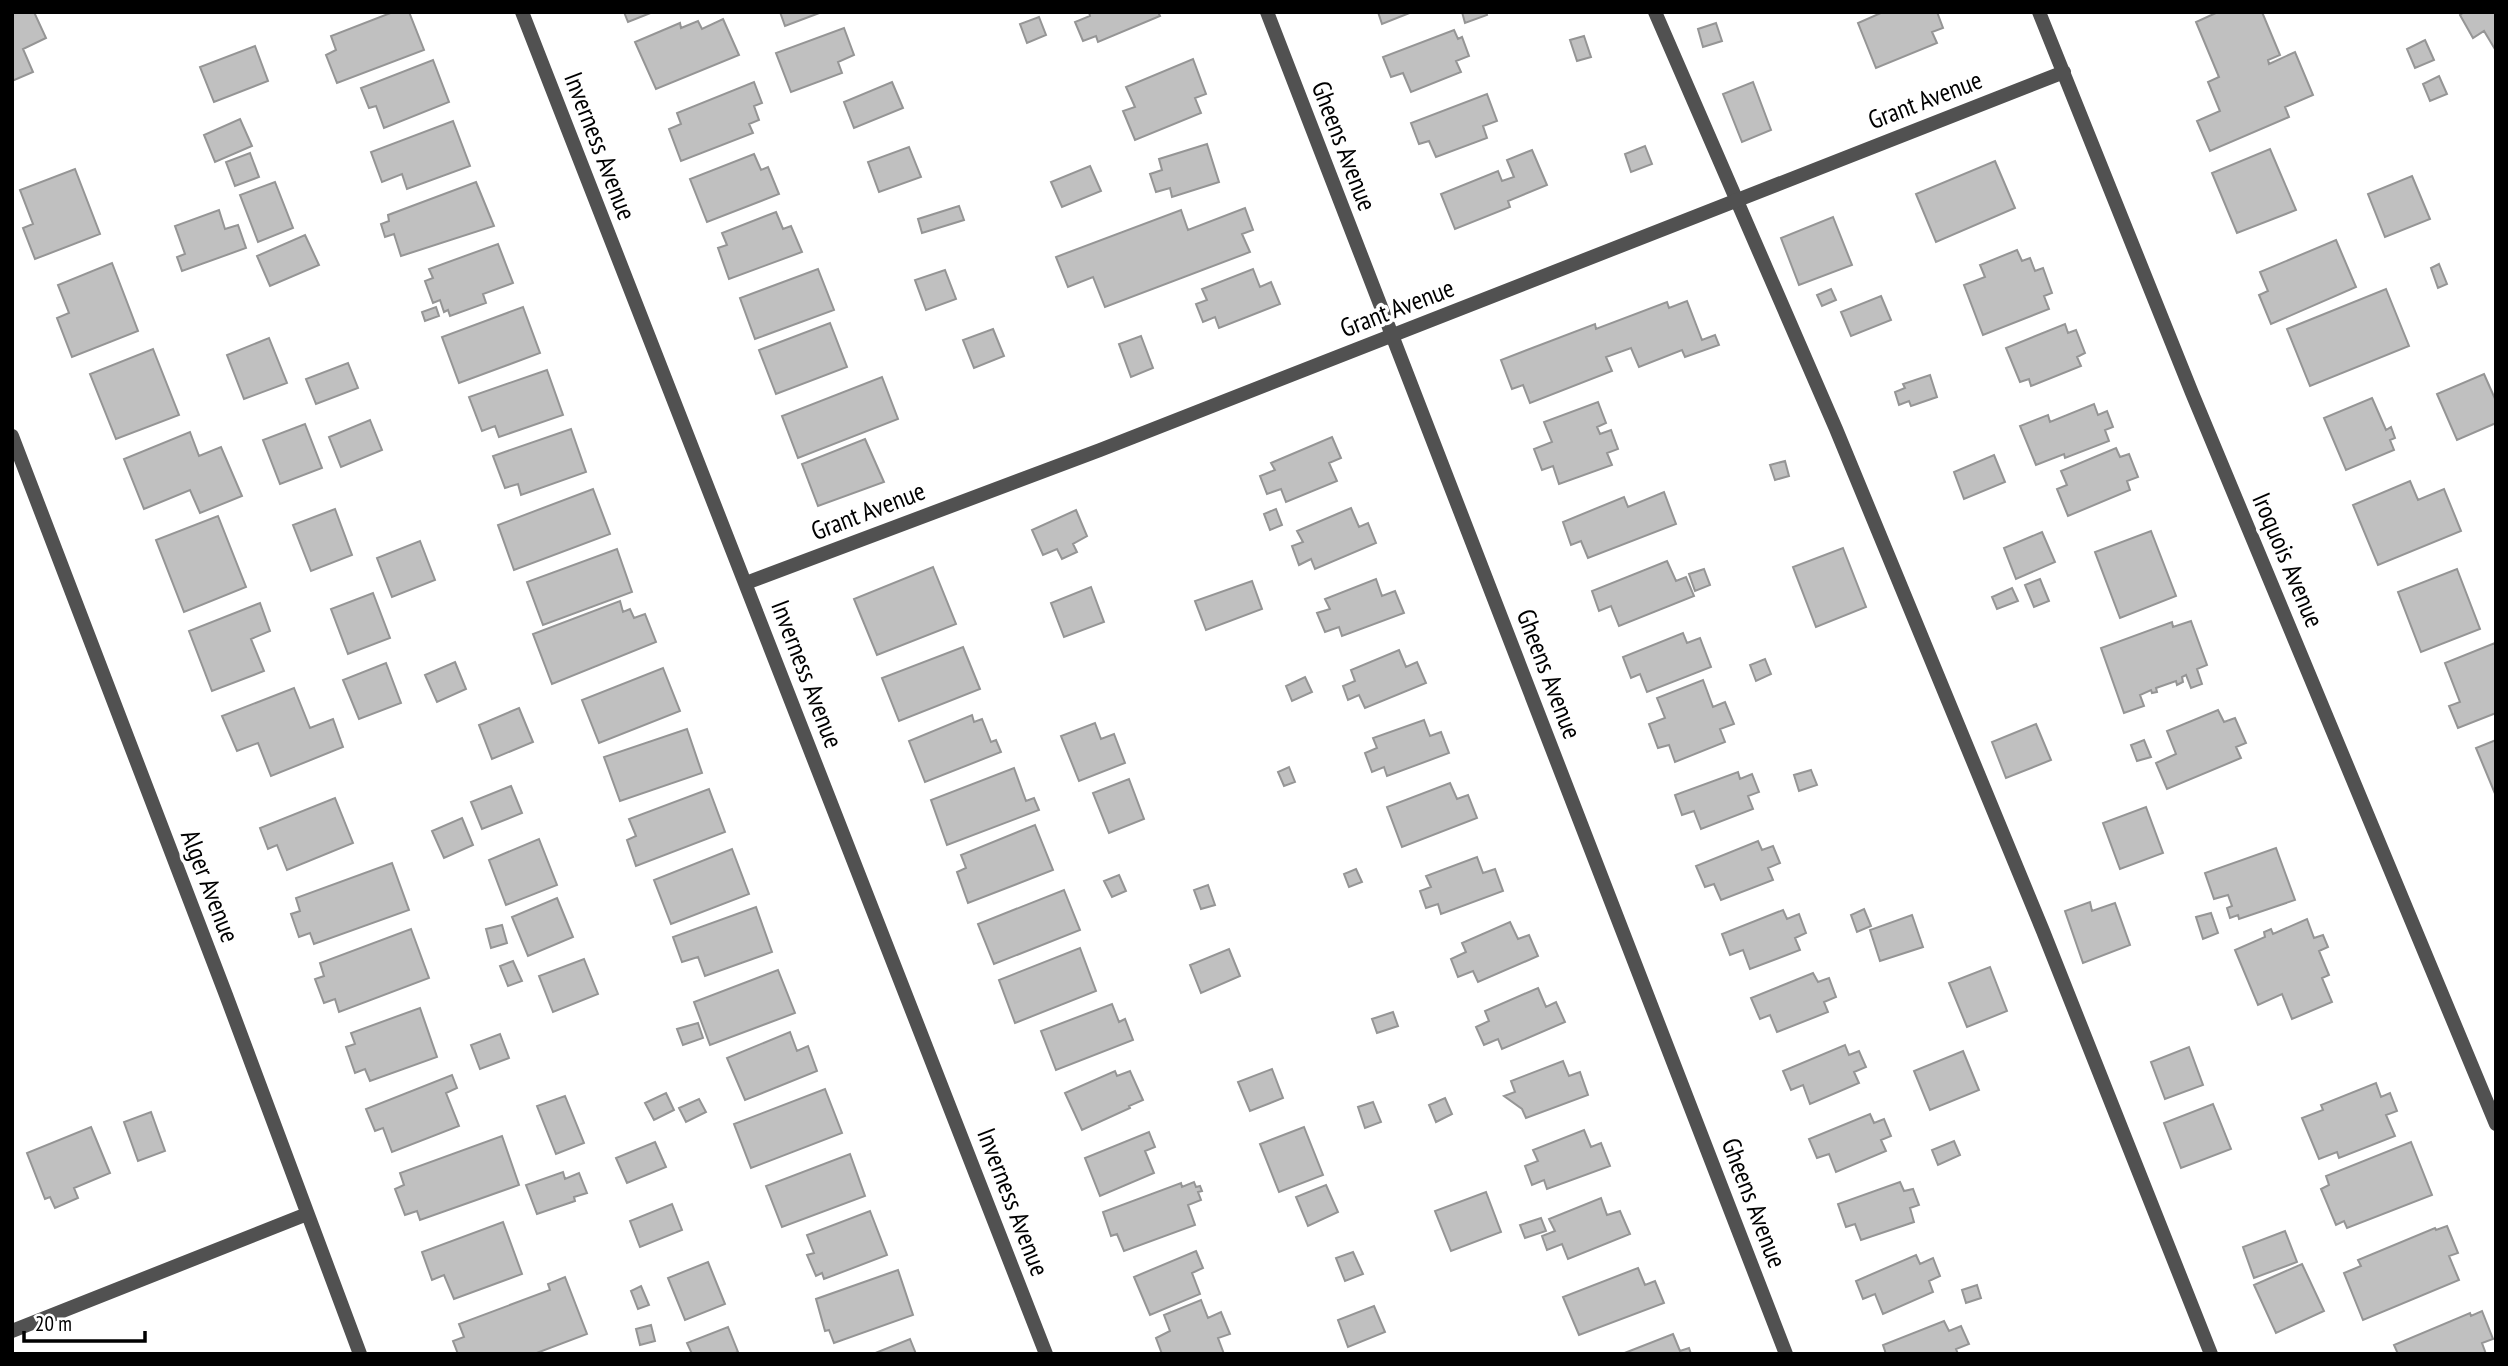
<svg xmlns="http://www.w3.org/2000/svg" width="2508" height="1366" viewBox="0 0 2508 1366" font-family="'PT Sans Narrow',sans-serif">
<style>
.building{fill:#c0c0c0;stroke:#959595;stroke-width:2}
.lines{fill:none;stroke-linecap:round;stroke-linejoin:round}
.lane{stroke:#515151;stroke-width:14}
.street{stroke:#515151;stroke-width:14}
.labels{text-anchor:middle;stroke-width:7;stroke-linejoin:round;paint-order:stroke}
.street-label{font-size:26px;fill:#000;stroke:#fff}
</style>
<rect width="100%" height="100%" fill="#fff"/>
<path class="building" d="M12 12H34L46 38 23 49 33 72 12 81Z
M393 12H409L424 50 337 83 326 55 336 50 331 36Z
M624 12H653L628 22Z
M780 12H822L785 26Z
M1089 12H1158L1160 16 1098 42 1096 36 1083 41 1075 22 1090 16Z
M1378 12H1412L1382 24Z
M1462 12H1486L1487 15 1465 23Z
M1883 12H1937L1943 28 1932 32 1937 43 1876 68 1858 23Z
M2218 12H2262L2280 55 2268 60 2269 64 2295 52 2313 95 2285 107 2289 117 2210 151 2197 121 2220 111 2208 82 2219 77 2196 22Z
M2464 12H2496V51L2484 31 2473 38 2460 15Z
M1039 17 1046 35 1027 43 1020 24Z
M723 19 739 55 656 89 635 42 680 23 681 28 698 21 702 29Z
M1716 23 1722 41 1703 47 1698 29Z
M844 28 854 55 838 62 842 73 791 92 776 53Z
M1454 30 1458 39 1462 37 1469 56 1456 61 1461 72 1411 92 1403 73 1391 77 1383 57Z
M1584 36 1591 57 1577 61 1570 40Z
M2425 40 2434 60 2415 68 2407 49Z
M255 46 268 81 214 102 200 67Z
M1193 59 1206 94 1195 98 1201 113 1135 140 1123 111 1135 107 1126 87Z
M433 60 449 102 384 128 376 106 369 108 361 88Z
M2439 76 2447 94 2430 101 2423 84Z
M754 82 762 103 754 106 759 120 749 124 753 133 681 161 669 129 681 124 677 113Z
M892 82 903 108 854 128 844 102Z
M1753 82 1771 130 1742 142 1723 94Z
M1487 94 1497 121 1483 126 1487 138 1436 157 1429 141 1419 144 1411 123Z
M240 119 252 146 215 162 204 135Z
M453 121 470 166 407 189 402 174 382 182 371 152Z
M1207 144 1219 182 1172 197 1170 188 1156 192 1150 174 1162 170 1159 159Z
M1645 146 1652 164 1631 172 1625 154Z
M909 147 921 177 879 192 868 162Z
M2270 149 2296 210 2237 233 2212 173Z
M1532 150 1547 185 1508 201 1510 207 1455 229 1441 194 1498 171 1502 181 1514 177 1507 160Z
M250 153 259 177 235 186 226 162Z
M754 154 761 170 768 167 779 194 707 222 690 179Z
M1995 161 2015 208 1936 242 1916 194Z
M1090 166 1101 191 1062 207 1051 182Z
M75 169 100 234 35 259 23 228 33 224 20 190Z
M2412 176 2430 219 2385 237 2368 194Z
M275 182 293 228 258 242 240 195Z
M476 182 494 226 401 256 394 234 385 237 381 224 389 221 388 215Z
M959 206 964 220 922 233 918 219Z
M1245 208 1253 230 1242 234 1250 252 1105 307 1093 277 1068 287 1056 257 1181 210 1188 230Z
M219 210 225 229 238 225 246 248 182 271 177 257 185 254 175 226Z
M776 212 783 229 791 226 802 252 729 279 718 248 727 245 722 233Z
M1833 217 1852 265 1799 285 1781 238Z
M305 235 319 265 270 286 257 256Z
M2336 240 2356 287 2271 324 2259 295 2268 291 2260 272Z
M498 244 513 283 483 294 486 303 450 316 448 310 444 312 440 300 433 303 425 281 433 278 429 269Z
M2017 250 2022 261 2030 258 2035 271 2043 268 2052 293 2044 296 2049 309 1983 335 1964 285 1985 277 1980 265Z
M112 263 138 331 72 357 57 318 69 313 58 285Z
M2439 264 2447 284 2438 288 2431 268Z
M818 269 834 310 755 339 740 298Z
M1253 269 1260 287 1271 282 1280 304 1219 328 1215 317 1203 322 1196 304 1207 300 1202 289Z
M945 270 956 299 926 310 915 280Z
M1831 289 1836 300 1822 306 1817 295Z
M2386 289 2409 346 2310 386 2287 329Z
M1881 296 1891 320 1851 336 1841 312Z
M1687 301 1702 340 1715 335 1719 345 1685 357 1682 350 1639 367 1631 348 1606 357 1612 371 1530 403 1523 385 1512 389 1501 360 1595 324 1596 329 1667 302 1669 308Z
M436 307 439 316 425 321 422 312Z
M523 307 540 353 459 383 442 337Z
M830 323 847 367 776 394 759 350Z
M2065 324 2068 333 2076 330 2085 353 2077 357 2081 366 2031 386 2029 379 2020 382 2006 348Z
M993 329 1004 356 974 368 963 340Z
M1141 336 1153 368 1131 377 1119 344Z
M269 338 287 383 244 399 227 355Z
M153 349 179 415 116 439 90 374Z
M348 363 358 388 316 404 306 379Z
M547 370 563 415 499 437 495 426 482 431 469 397Z
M2484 374 2496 401V423L2457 440 2437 394Z
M1930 375 1937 397 1911 406 1909 401 1899 405 1895 392 1905 388 1903 384Z
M882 377 898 419 798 458 782 416Z
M2372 398 2386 430 2391 427 2395 438 2390 440 2394 450 2346 470 2324 418Z
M1598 402 1606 423 1597 427 1600 434 1611 430 1618 449 1607 453 1612 465 1559 484 1553 466 1542 470 1534 449 1552 442 1544 422Z
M2094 404 2098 415 2107 411 2113 427 2105 430 2109 441 2065 458 2064 454 2036 465 2020 426 2048 415 2050 422Z
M370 420 382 450 341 467 329 437Z
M305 424 322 468 280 484 263 440Z
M571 429 586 472 521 495 518 484 505 488 493 456Z
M190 432 199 456 221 447 242 496 200 513 190 490 144 509 124 459Z
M1332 437 1341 458 1329 463 1337 481 1286 502 1281 489 1267 494 1260 476 1275 470 1271 463Z
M865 439 884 482 818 506 802 464Z
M2116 448 2120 457 2129 454 2138 477 2127 481 2130 490 2068 516 2057 489 2067 485 2061 471Z
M1994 455 2005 482 1964 499 1954 472Z
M1785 461 1789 476 1775 480 1770 465Z
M2410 481 2418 500 2444 489 2461 531 2378 565 2353 505Z
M593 489 610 534 514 570 498 525Z
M1664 492 1676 524 1588 558 1581 541 1571 545 1563 522 1624 497 1628 507Z
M1351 508 1359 527 1368 523 1376 543 1315 569 1311 559 1299 565 1292 546 1303 542 1297 531Z
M335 509 352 555 311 571 293 525Z
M1276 509 1282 525 1270 530 1264 514Z
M1076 510 1087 536 1073 544 1077 552 1062 559 1057 549 1043 555 1032 530Z
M218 516 246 587 184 612 156 540Z
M2151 531 2176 596 2120 618 2095 552Z
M2042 532 2055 562 2016 579 2004 548Z
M420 541 435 580 392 597 377 558Z
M1843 548 1866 607 1816 627 1793 567Z
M617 549 632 592 543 625 527 582Z
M1667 561 1676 581 1686 577 1694 596 1619 626 1611 606 1599 611 1592 591Z
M933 567 956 624 877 655 854 599Z
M1704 569 1710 585 1695 591 1689 574Z
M2457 569 2480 629 2421 652 2398 592Z
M1376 579 1382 596 1395 591 1404 613 1342 636 1339 627 1325 632 1317 613 1330 609 1325 599Z
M2040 579 2049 601 2034 607 2025 585Z
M1252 581 1262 609 1206 630 1195 601Z
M1091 587 1104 622 1064 637 1051 603Z
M2012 588 2018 601 1997 609 1992 597Z
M373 593 390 638 348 654 331 609Z
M620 601 623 612 630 609 634 618 645 614 656 642 552 684 533 634Z
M260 603 270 631 251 639 264 671 212 691 189 631Z
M2191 621 2207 665 2197 669 2202 684 2191 688 2186 675 2182 677 2183 682 2177 685 2176 681 2156 688 2157 692 2152 693 2151 690 2140 695 2144 706 2124 713 2101 648 2172 622 2173 627Z
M1683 633 1687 643 1700 638 1711 667 1647 692 1640 674 1631 678 1623 657Z
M2495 643 2496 713 2458 728 2449 706 2460 702 2445 663Z
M963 647 980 689 899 721 882 678Z
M1399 650 1406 667 1417 662 1426 683 1365 708 1359 695 1348 700 1343 686 1355 681 1351 670Z
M1765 659 1771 674 1756 681 1750 665Z
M455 662 466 689 437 702 425 675Z
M386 663 401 703 359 719 343 680Z
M663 668 680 711 599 743 582 700Z
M1305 677 1312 692 1292 701 1286 686Z
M1703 680 1713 707 1725 702 1734 724 1720 729 1725 742 1675 762 1669 745 1658 748 1649 724 1665 718 1657 698Z
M294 688 310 728 333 719 343 747 271 776 258 743 237 751 222 716Z
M519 708 533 742 492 759 479 725Z
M2218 710 2224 722 2235 718 2246 743 2236 747 2241 758 2167 789 2156 763 2176 754 2167 731Z
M972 715 974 722 982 719 991 742 996 740 1001 752 925 782 909 741Z
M1424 720 1430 736 1441 732 1449 753 1387 776 1384 767 1372 772 1365 753 1377 748 1373 738Z
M1095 723 1101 739 1114 734 1125 763 1079 781 1061 736Z
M2036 724 2051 760 2006 778 1992 742Z
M687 729 702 773 620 801 604 757Z
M2144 740 2151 757 2137 761 2131 745Z
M2496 740V796L2476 748Z
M1289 767 1295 782 1284 786 1278 772Z
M1014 768 1026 801 1034 798 1039 810 947 845 931 800Z
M1811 770 1817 785 1799 791 1794 775Z
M1738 772 1740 779 1752 774 1759 792 1748 796 1753 809 1701 829 1694 811 1682 815 1675 795Z
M1129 779 1144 819 1109 833 1093 793Z
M1450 783 1457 799 1468 795 1477 818 1402 847 1387 807Z
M511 786 522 813 482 829 471 802Z
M709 789 725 832 636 866 627 840 636 836 629 819Z
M335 798 353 843 287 870 277 845 268 849 260 828Z
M2146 807 2163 853 2120 869 2103 823Z
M462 818 473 845 444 858 432 831Z
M1035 825 1053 870 968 903 957 872 966 868 961 855Z
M539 839 557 885 506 905 489 860Z
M1758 841 1762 850 1773 846 1780 863 1768 868 1773 880 1721 900 1714 884 1705 887 1696 866Z
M2276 848 2295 900 2239 919 2238 915 2230 918 2227 908 2232 906 2228 895 2214 899 2205 873Z
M732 849 749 894 671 924 654 880Z
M1477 857 1483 873 1495 869 1503 891 1441 914 1438 904 1426 908 1420 891 1431 887 1426 876Z
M392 863 409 910 314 944 310 933 299 937 291 914 300 911 296 898Z
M1356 869 1362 882 1349 887 1344 874Z
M1119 875 1126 891 1112 897 1104 881Z
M1208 885 1215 905 1201 909 1194 890Z
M1064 890 1080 930 994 964 978 924Z
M557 898 573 937 528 956 512 917Z
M2090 902 2092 911 2115 903 2130 945 2083 963 2065 911Z
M756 907 772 952 705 976 698 957 682 962 673 937Z
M1864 909 1871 926 1857 932 1851 915Z
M1783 910 1787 919 1799 914 1806 933 1795 938 1800 950 1750 969 1743 950 1730 955 1722 934Z
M2211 913 2218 933 2203 939 2196 917Z
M1912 915 1923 947 1880 961 1870 930Z
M2307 919 2314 938 2323 935 2328 947 2319 951 2329 975 2322 978 2332 1002 2292 1019 2282 994 2258 1005 2235 950 2265 937 2264 932 2271 929 2273 934Z
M1510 922 1518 939 1529 935 1538 956 1478 982 1473 971 1458 977 1451 959 1466 952 1462 943Z
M502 925 507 943 491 948 486 929Z
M411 929 429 978 339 1012 335 999 324 1003 315 979 324 976 320 963Z
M1080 948 1096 991 1015 1023 999 980Z
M1229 949 1240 976 1201 993 1190 965Z
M584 959 598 994 553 1012 539 976Z
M513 961 522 981 508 986 500 966Z
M1990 967 2007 1011 1967 1027 1949 983Z
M778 970 795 1013 710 1045 694 1002Z
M1813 973 1818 982 1829 978 1836 997 1824 1002 1828 1012 1777 1032 1770 1015 1760 1019 1751 998Z
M1538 988 1546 1007 1556 1002 1565 1022 1502 1049 1498 1039 1484 1045 1476 1027 1489 1021 1485 1011Z
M1112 1004 1119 1022 1125 1019 1133 1040 1056 1070 1041 1031Z
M420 1008 437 1057 370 1081 365 1069 355 1073 346 1047 355 1044 351 1033Z
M1393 1012 1398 1026 1377 1033 1372 1019Z
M698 1023 703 1038 683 1045 677 1029Z
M790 1032 797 1051 808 1046 817 1071 745 1100 727 1058Z
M500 1034 509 1058 480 1069 471 1045Z
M1845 1045 1849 1055 1859 1051 1866 1067 1854 1072 1859 1083 1810 1104 1803 1085 1791 1090 1783 1071Z
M2189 1047 2203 1085 2165 1099 2151 1062Z
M1963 1051 1979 1090 1930 1110 1914 1071Z
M1563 1061 1569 1076 1580 1072 1588 1095 1526 1118 1522 1109 1504 1096 1515 1092 1511 1081Z
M1272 1069 1283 1098 1250 1111 1238 1082Z
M1115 1071 1117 1076 1130 1071 1143 1100 1129 1106 1130 1108 1082 1130 1065 1093Z
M452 1075 457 1088 446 1093 459 1126 392 1152 383 1128 375 1131 366 1109Z
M2376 1083 2381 1097 2390 1093 2397 1111 2386 1115 2395 1136 2339 1158 2337 1152 2319 1159 2302 1118 2323 1110 2321 1105Z
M825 1089 842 1133 751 1168 734 1124Z
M666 1093 674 1110 654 1120 645 1103Z
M565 1096 584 1143 556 1154 537 1106Z
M1445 1098 1452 1114 1436 1122 1429 1105Z
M699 1099 706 1112 686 1122 679 1108Z
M1373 1102 1381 1122 1365 1128 1358 1107Z
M2213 1104 2231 1149 2181 1168 2164 1123Z
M151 1112 165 1151 138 1161 124 1122Z
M1870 1114 1874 1123 1884 1119 1891 1136 1881 1140 1886 1151 1836 1172 1829 1154 1817 1158 1809 1139Z
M91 1127 110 1173 74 1188 78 1198 55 1208 50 1197 45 1199 27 1153Z
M1304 1127 1323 1175 1279 1192 1260 1144Z
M1584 1130 1591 1147 1601 1143 1610 1166 1547 1189 1544 1180 1532 1185 1525 1166 1538 1161 1533 1150Z
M1149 1132 1155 1147 1145 1151 1154 1173 1100 1196 1085 1158Z
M502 1136 519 1185 420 1220 417 1211 405 1215 395 1189 404 1185 400 1173Z
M1954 1141 1960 1155 1938 1165 1932 1150Z
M655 1142 666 1167 627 1183 616 1158Z
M2411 1142 2432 1195 2347 1228 2344 1221 2336 1225 2321 1189 2329 1185 2326 1176Z
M850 1154 865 1196 782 1227 766 1186Z
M563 1172 565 1179 579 1173 587 1193 574 1197 575 1201 537 1214 526 1185Z
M1194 1182 1196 1187 1200 1186 1202 1191 1198 1192 1201 1200 1188 1205 1195 1225 1124 1251 1117 1234 1111 1236 1103 1212 1181 1183 1182 1187Z
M1900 1182 1904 1191 1913 1189 1919 1205 1910 1208 1914 1222 1861 1240 1855 1224 1846 1227 1838 1204Z
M1326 1185 1338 1212 1308 1226 1296 1197Z
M1486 1192 1501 1232 1451 1251 1435 1211Z
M1601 1198 1607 1215 1620 1211 1630 1234 1568 1259 1562 1244 1547 1250 1542 1236 1555 1231 1549 1219Z
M672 1204 682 1230 640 1247 630 1221Z
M870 1211 887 1255 824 1279 822 1273 816 1276 807 1255 814 1253 807 1235Z
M1541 1218 1546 1231 1525 1238 1520 1225Z
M503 1222 522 1274 454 1299 444 1275 432 1280 422 1252Z
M2447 1226 2458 1253 2449 1256 2459 1280 2363 1320 2344 1273 2361 1266 2358 1260 2435 1228 2436 1230Z
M2285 1231 2297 1262 2254 1278 2243 1247Z
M1196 1251 1203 1268 1192 1273 1200 1294 1150 1315 1134 1277Z
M1353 1252 1363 1274 1345 1281 1336 1258Z
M1916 1255 1920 1264 1933 1258 1940 1276 1929 1281 1933 1292 1883 1314 1875 1294 1863 1299 1856 1281Z
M708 1262 725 1304 685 1320 668 1278Z
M2302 1264 2324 1311 2276 1333 2254 1285Z
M1638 1268 1645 1285 1655 1281 1664 1303 1579 1335 1563 1297Z
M898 1270 913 1315 834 1343 829 1330 825 1331 816 1299Z
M565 1277 587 1334 534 1354H458L453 1341 464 1337 459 1324 550 1290 548 1284Z
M1977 1285 1981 1298 1966 1303 1962 1290Z
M641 1286 649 1305 638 1309 631 1291Z
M1201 1300 1208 1318 1221 1312 1230 1334 1218 1338 1224 1354H1162L1156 1338 1170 1331 1164 1315Z
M1374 1306 1385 1332 1348 1347 1338 1320Z
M2482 1311 2493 1339 2482 1343 2486 1354H2398L2394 1345 2470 1313 2471 1316Z
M1944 1321 1949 1331 1961 1326 1969 1344 1956 1349 1958 1354H1886L1883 1345Z
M651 1325 655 1341 640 1345 636 1329Z
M728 1327 738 1352 733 1354H692L687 1343Z
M1673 1334 1680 1351 1689 1348 1691 1354H1622Z
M910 1339 916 1354H873Z"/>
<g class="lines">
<path class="lane" d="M1655 12 1836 429 2043 931 2211 1354"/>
<path class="street" d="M522 12 1046 1354
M1267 12 1786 1354
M2039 12 2192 393 2496 1124
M12 436 226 995 360 1354
M746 583 1100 450 2064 72
M12 1331 307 1214"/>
</g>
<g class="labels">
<g class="street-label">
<text transform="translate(1925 100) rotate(-21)" y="9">Grant Avenue</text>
<text transform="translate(600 146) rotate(69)" y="9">Inverness Avenue</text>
<text transform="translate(1344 146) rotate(69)" y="9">Gheens Avenue</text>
<text transform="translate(1397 308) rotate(-21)" y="9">Grant Avenue</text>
<text transform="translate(868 511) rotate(-21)" y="9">Grant Avenue</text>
<text transform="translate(2288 560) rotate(67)" y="9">Iroquois Avenue</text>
<text transform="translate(807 674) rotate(69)" y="9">Inverness Avenue</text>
<text transform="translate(1549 674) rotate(69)" y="9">Gheens Avenue</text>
<text transform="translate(210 886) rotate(69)" y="9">Alger Avenue</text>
<text transform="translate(1013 1202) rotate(69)" y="9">Inverness Avenue</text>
<text transform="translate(1754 1203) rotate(69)" y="9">Gheens Avenue</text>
</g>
</g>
<rect width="2508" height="1366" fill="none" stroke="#000000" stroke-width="28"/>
<path d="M24 1331v10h121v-10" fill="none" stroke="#000000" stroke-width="3.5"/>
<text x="35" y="1331" font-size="21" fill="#000000" stroke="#ffffff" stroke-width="5" paint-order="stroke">20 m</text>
</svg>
